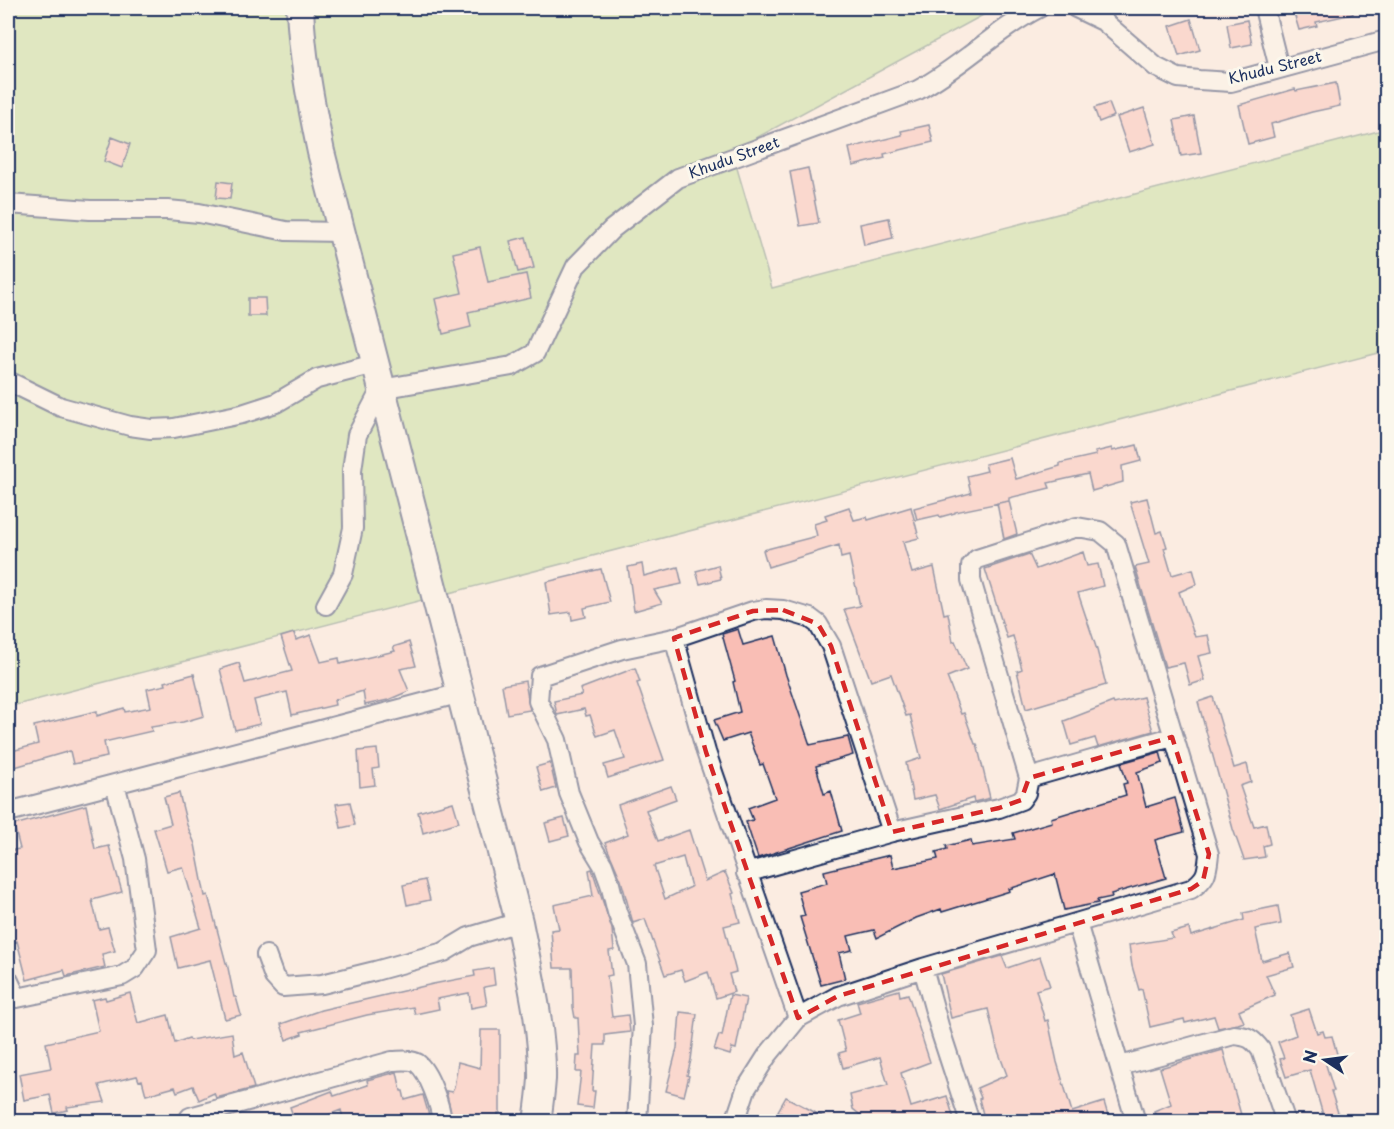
<svg xmlns="http://www.w3.org/2000/svg" width="1394" height="1129" viewBox="0 0 1394 1129" font-family="'Playpen Sans',sans-serif">
<style>
.green{fill:#bee09a;stroke:#6c887c;stroke-width:1.5}
.building{fill:#f9beb5;stroke:#1b2f5e;stroke-width:1.5;fill-rule:evenodd}
.lines{fill:none;stroke-linecap:round;stroke-linejoin:round}
.street-casing{stroke:#1b2f5e;stroke-width:22}
.secondary-casing{stroke:#1b2f5e;stroke-width:30}
.street{stroke:#fbf7ec;stroke-width:18}
.secondary{stroke:#fbf7ec;stroke-width:26}
.marked{fill:none;stroke:#d62828;stroke-width:4.5;stroke-dasharray:12 8;stroke-linejoin:round}
.labels{text-anchor:middle;stroke-width:6;stroke-linejoin:round;paint-order:stroke}
.street-label{font-size:15px;fill:#1b2f5e;stroke:#fbf7ec}
</style>
<rect width="100%" height="100%" fill="#fbece1"/>
<filter id="ink" filterUnits="userSpaceOnUse"><feTurbulence type="fractalNoise" baseFrequency=".0167" numOctaves="2"/><feDisplacementMap in="SourceGraphic" scale="12" xChannelSelector="R" yChannelSelector="G"/><feConvolveMatrix kernelMatrix="1 2 1 2 8 2 1 2 1" color-interpolation-filters="sRGB"/></filter>
<g filter="url(#ink)">
<path class="green" d="M8 8H996L732 151 772 288 1386 129V351L8 707Z"/>
<path class="building" d="M1314 8H1352L1353 14 1316 22 1317 26 1299 30 1294 13Z
M1191 19 1200 50 1179 56 1170 26Z
M1247 20 1252 44 1231 48 1227 24Z
M1336 83 1340 106 1312 112 1271 124 1274 137 1248 144 1239 105 1295 89 1296 91Z
M1109 103 1114 116 1099 122 1094 108Z
M1144 108 1155 144 1129 152 1117 117Z
M1194 116 1201 153 1181 156 1174 120Z
M929 125 933 142 884 154 885 158 853 166 849 148 902 135 901 131Z
M112 137 130 144 122 168 104 161Z
M808 168 819 223 800 226 790 172Z
M218 181 232 183 230 199 216 198Z
M889 218 893 238 864 245 860 224Z
M526 237 534 268 518 272 510 241Z
M480 247 488 282 526 274 531 298 468 312 471 327 443 334 435 299 462 293 453 253Z
M248 298H265L266 316H248Z
M1137 445 1141 461 1122 466 1123 482 1092 491 1088 474 1048 483 1050 488 1009 498V501L955 512V513L940 517 939 515 917 520 914 508 971 493 967 476 987 471 985 464 1010 458 1016 479 1060 466V463L1096 455 1095 452 1112 448V451Z
M1147 498 1156 533 1162 531 1167 547 1164 548 1172 575 1193 569 1197 584 1179 592 1195 637 1208 635 1212 653 1198 656 1205 680 1190 685 1184 663 1165 667 1135 567 1149 564 1130 502Z
M1009 501 1017 534 1004 539 997 503Z
M849 507 854 520 867 517 868 520 911 507 919 538 903 542 912 573 934 567 944 614 948 613 953 642 955 641 967 669 947 677 961 714 964 713 975 744H977L990 798 974 802 973 798 940 809 935 795 913 800 906 763 921 758 910 715 906 716 891 674 871 681 844 609 860 606 849 556 841 558 839 545 768 567 763 550 817 536 814 524 827 520 825 515Z
M1083 552 1087 566 1098 564 1103 586 1078 593 1097 650 1106 685 1026 709 1017 671 1022 669 1013 636 1007 638 985 569 1029 554 1036 569Z
M642 564 644 576 678 567 682 584 654 590 662 603 634 611 628 567Z
M718 565 721 579 700 584 696 571Z
M601 569 610 602 584 608 586 617 572 620 571 612 551 615 546 582Z
M738 629 743 645 775 636 786 675 810 745 848 737 853 755 816 766 824 794 831 791 842 831 758 858 746 822 753 820 748 808 775 798 763 764 760 765 748 733 723 741 714 720 740 712 733 682 735 681 722 634Z
M294 633 296 640 311 635 321 662 339 658 340 664 395 651 393 647 409 642 416 666 400 669 409 691 388 700 365 705 363 691 334 700 335 705 292 715 287 692 254 700 260 724 235 730 220 669 239 663 245 683 292 671 281 637Z
M635 668 640 682 637 683 664 760 608 778 604 765 625 759 615 730 597 736 590 715 586 716 584 709 557 715 554 701 582 695 580 689Z
M194 674 204 716 183 722 151 727 152 731 104 742 107 757 73 764 70 751 8 769V752L38 744 34 726 97 711V716L124 708 125 712 151 707 147 689 166 685 165 682Z
M525 681 530 710 507 714 502 685Z
M1143 697 1153 731 1098 747 1095 738 1071 745 1064 721 1113 702 1114 704Z
M1213 697 1234 768 1247 764 1251 782 1240 786 1254 827 1266 824 1270 844 1263 846 1265 857 1244 860 1233 829 1198 702Z
M377 749 379 768 373 769 375 785 360 787 358 751Z
M1160 752 1163 763 1137 772 1146 807 1175 798 1184 832 1155 840 1166 878 1111 894 1112 897 1097 900 1098 903 1064 910 1055 874 1009 889 1010 891 942 912 941 909 916 918 877 938 874 930 848 936 852 950 839 953 845 979 821 985 800 917 805 916 798 891 827 883 824 871 890 855 893 868 938 859 936 852 947 849 946 846 971 840 972 846 1015 839 1013 833 1052 822 1051 818 1126 795 1123 784 1127 783 1121 763Z
M550 763 556 788 543 792 536 767Z
M671 786 676 799 646 810 658 841 689 830 705 881 725 872 734 893 732 894 740 922 724 926 736 972 729 974 734 992 716 998 708 972 685 981 681 970 665 975 645 919 633 923 621 880 605 843 628 834 618 805ZM683 857 691 887 665 899 654 866Z
M179 793 187 825 195 844 205 896 208 895 226 963H227L234 997H236L241 1015 225 1019 210 960 178 968 171 937 201 928 183 867 167 871 154 829 171 824 164 797Z
M350 802 355 825 341 828 336 804Z
M453 802 459 822 423 833 418 812Z
M86 805 95 849 109 846 122 892 92 900 99 929 108 927 115 951 102 954 105 967 66 976 64 970 27 980 17 941 14 942 8 925V851L20 849 14 825Z
M564 818 569 836 550 841 545 823Z
M592 869 612 929 614 950 609 951 612 975 607 976 612 1017 628 1015 630 1032 605 1035V1045H595L592 1091H595L593 1108 577 1106 581 1072H576L577 1056H580L578 1018H575L573 1007 572 968H554L551 930 559 929 554 905 593 896 589 870Z
M425 880 430 900 407 905 403 885Z
M1278 906 1281 924 1255 929 1262 961 1290 953 1294 967 1266 975 1275 995 1239 1011 1244 1022 1238 1024 1218 1028 1214 1016 1185 1023 1184 1019 1150 1027 1142 989 1139 990 1132 966 1129 945 1173 938 1171 933 1189 928 1191 936 1244 920 1243 913Z
M1002 956 1007 968 1040 957 1050 986 1036 990 1045 1021 1048 1020 1057 1062 1072 1112 1104 1102 1110 1122H1022L1020 1116 1000 1122H985L979 1099 981 1098 977 1088 1007 1075 997 1048 988 1009 951 1018 941 974Z
M493 968 495 985 484 987 487 1005 471 1008 469 993 437 999 439 1009 415 1014 413 1007 367 1015 301 1032 302 1034 286 1040 281 1024 321 1010 433 984 475 976 474 971Z
M899 990 900 996 908 994 930 1062 901 1073 911 1107 947 1096 955 1122H869L853 1109 850 1095 888 1085 880 1057 843 1068 839 1053 846 1051 838 1020 860 1013 857 1002Z
M130 993 138 1023 168 1015 175 1043 189 1038 190 1040 232 1033 235 1055 243 1052 254 1088 216 1098 214 1093 199 1100 193 1086 177 1092 175 1087 146 1095 142 1080 139 1081 137 1076 99 1085 105 1102 67 1107 68 1110 54 1113 50 1095 24 1100 19 1074 51 1068 46 1043 99 1031 92 1000 105 997 106 1000Z
M730 995 746 998 736 1049 732 1048 730 1055 714 1050 719 1035 722 1036Z
M1309 1009 1317 1033 1323 1031 1325 1037 1332 1036 1339 1061 1326 1065 1334 1091H1331L1341 1122H1325L1310 1070 1286 1077 1280 1059 1284 1058 1278 1042 1296 1035 1290 1015Z
M680 1012 697 1014 691 1060 687 1075 689 1076 684 1096 666 1091 677 1048Z
M481 1030H500V1113H498V1120L458 1116V1122H453L446 1091 452 1092 454 1088 458 1062 480 1068Z
M1223 1050 1243 1122H1158L1154 1111 1171 1104 1160 1068Z
M397 1072 401 1091H403L405 1100 423 1095 431 1122H417L416 1117 403 1122H344L341 1110 310 1122H295L290 1107 332 1091 334 1096 368 1085 367 1080Z
M786 1097 807 1108 832 1122H768L767 1116 781 1113 778 1111Z"/>
<g class="lines">
<g class="street-casing">
<path id="street" d="M1076 8 1103 21 1156 67 1178 78 1199 80 1231 82 1386 40
M1264 8 1279 68
M8 204 90 210H168L199 213 286 231 341 232
M8 381 61 407 130 426 151 429 174 428 242 414 276 403 317 379 375 364
M326 605 343 574 353 528 352 470 357 435 381 389 512 366 535 353 576 266 612 229 678 178 918 90C961 67 996 30 1039 8
M674 638 706 752 798 1018
M1029 778 1172 737
M8 812 461 693
M1077 923 1136 1122
M266 955 274 977 283 987 322 984 375 971 444 952 469 937 519 922
M923 968 941 1033 970 1122
M8 979 17 998 122 976 135 968 147 950 135 859 115 784
M1120 1066 1234 1035C1248 1036 1253 1039 1261 1050L1286 1122
M187 1122 190 1117 392 1061C400 1061 410 1059 417 1063 429 1072 441 1107 442 1122
M637 1122 643 1026 637 964 617 912 610 884 603 865 589 842 569 793 557 740 538 701 540 676 622 649 674 638 753 611 766 609 783 610 810 618 818 624 831 646 892 832
M735 1122 746 1089 767 1056 798 1018 838 996 923 968 1191 889C1207 878 1207 873 1209 854L1116 544 1100 531 1077 527 977 559 971 566V580L1029 778 1026 793 1021 800 999 808 892 832 746 873"/>
</g>
<g class="secondary-casing">
<path id="secondary" d="M300 8C302 57 311 104 321 152L519 922C529 973 543 1027 542 1079 541 1093 539 1108 537 1122"/>
</g>
<use href="#street" class="street"/>
<use href="#secondary" class="secondary"/>
</g>
</g>
<path d="M0 0H1394V1129H0ZM783 610 818 624 831 646 892 832 999 808 1021 800 1029 778 1172 737 1209 854 1203 881 1191 889 838 996 798 1018 706 752 674 638 753 611Z" fill="#fbece1" fill-opacity=".55" fill-rule="evenodd"/>
<path class="marked" d="M783 610 818 624 831 646 892 832 999 808 1021 800 1029 778 1172 737 1209 854 1203 881 1191 889 838 996 798 1018 706 752 674 638 753 611Z"/>
<g class="labels">
<g class="street-label">
<text transform="translate(1275 68) rotate(-14)" y="5">Khudu Street</text>
<text transform="translate(734 158) rotate(-20)" y="5">Khudu Street</text>
</g>
</g>
<rect width="1394" height="1129" fill="none" stroke="#fbf7ec" stroke-width="30"/>
<rect x="15" y="15" width="1364" height="1099" fill="none" stroke="#1b2f5e" stroke-width="2" filter="url(#ink)"/>
<g transform="translate(1325 1060) rotate(283)" stroke="#fbf7ec" stroke-width="4.5" paint-order="stroke">
<path d="M0-4.5L10 22L0 15L-10 22Z" fill="#1b2f5e"/>
<text y="-9" font-size="16" font-weight="bold" text-anchor="middle" fill="#1b2f5e">N</text>
</g>
</svg>
